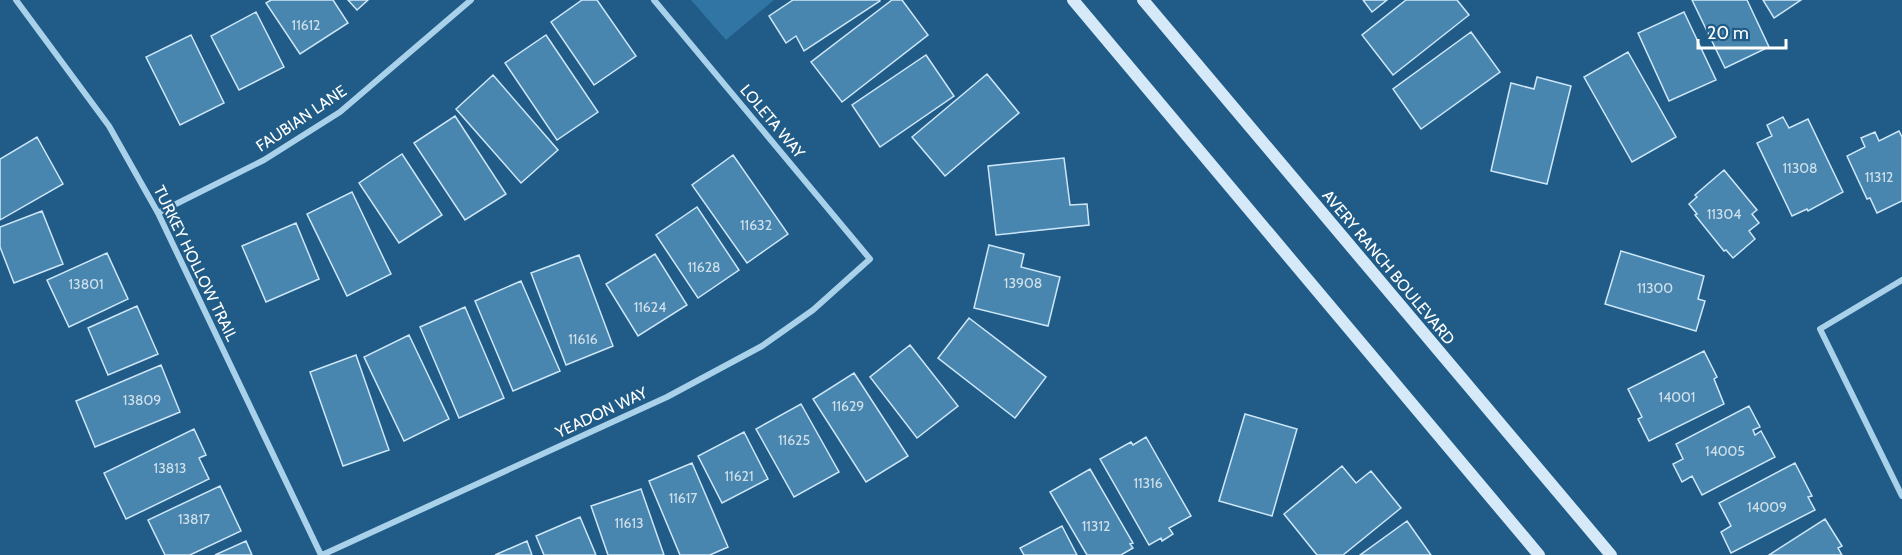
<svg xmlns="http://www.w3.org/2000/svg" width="1902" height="555" viewBox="0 0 1902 555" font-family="Cabin,sans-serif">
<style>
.green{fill:#3075a3}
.building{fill:#4886af;stroke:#cee7f8;stroke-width:1.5}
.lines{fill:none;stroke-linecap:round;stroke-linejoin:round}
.minor{stroke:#a9d1ea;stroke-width:6}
.secondary{stroke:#d5e9f8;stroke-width:12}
.labels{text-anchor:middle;stroke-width:4.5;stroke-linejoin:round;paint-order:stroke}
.number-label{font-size:14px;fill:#d1e1eb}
.street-label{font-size:16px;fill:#fff;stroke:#205c87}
</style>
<rect width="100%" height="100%" fill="#205c87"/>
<path class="green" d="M691 0H774L726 40Z"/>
<path class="building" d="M271 0H333L348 23 300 54 266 3Z
M348 0H368L357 10Z
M582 0H597L636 56 594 85 551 22Z
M793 0H879L880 1 804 51 796 36 786 43 769 16Z
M892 0H902L928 35 842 102 811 62Z
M1363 0H1387L1372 12Z
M1406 0H1457L1469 15 1393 75 1362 35Z
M1692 0H1747L1769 47 1725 68Z
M1763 0H1801L1774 18Z
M256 12 284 67 239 90 211 36Z
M1684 12 1716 80 1669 101 1638 33Z
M1471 32 1500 72 1421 129 1393 89Z
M191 35 224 103 180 125 146 57Z
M546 35 598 112 557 140 505 63Z
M1628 52 1676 137 1632 162 1584 77Z
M926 55 954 96 880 147 852 105Z
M987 74 1019 113 945 176 912 137Z
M493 75 558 150 521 183 456 109Z
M1537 77 1571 86 1547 184 1491 171 1511 83 1534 89Z
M455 116 506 194 465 220 414 143Z
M1783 117 1789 128 1808 119 1843 192 1808 211 1807 209 1792 216 1757 143 1772 136 1767 125Z
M1899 131 1902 137V201L1877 213 1870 198 1867 199 1847 156 1865 147 1861 138 1875 132 1879 141Z
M37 137 63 184 0 220V159Z
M402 154 442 215 399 243 359 183Z
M733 155 788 234 747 263 692 185Z
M1064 158 1070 205 1087 204 1089 225 996 235 988 166Z
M1724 170 1757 210 1752 214 1759 223 1749 231 1755 239 1733 258 1726 250 1724 251 1695 215 1697 214 1689 204 1697 197 1695 195Z
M352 192 391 274 347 296 307 214Z
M697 207 739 270 698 298 656 235Z
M42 211 63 264 14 283 0 247V227Z
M296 223 319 279 266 302 242 246Z
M989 245 1024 254 1021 267 1060 277 1048 326 974 308Z
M1621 251 1704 276 1698 299 1705 301 1696 331 1605 304Z
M107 253 128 299 69 327 47 280Z
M655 254 687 305 638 336 606 284Z
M579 255 613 346 566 365 531 273Z
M521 281 560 371 513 391 475 301Z
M137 306 158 354 108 375 88 328Z
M465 307 504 398 459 418 420 327Z
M969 318 1046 377 1015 418 938 358Z
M409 335 449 419 404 441 364 357Z
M910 345 958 406 917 438 870 377Z
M1704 351 1717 377 1714 379 1724 404 1649 441 1638 419 1642 417 1628 389Z
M356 355 389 450 343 466 310 372Z
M161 365 180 412 95 447 76 401Z
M854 373 908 456 866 482 813 399Z
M801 404 839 472 794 497 756 429Z
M1749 406 1760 427 1753 430 1755 435 1761 431 1775 457 1702 495 1692 476 1682 482 1673 464 1683 459 1676 444Z
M1245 414 1297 429 1272 516 1219 501Z
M194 429 206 455 199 458 209 479 126 519 104 473Z
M744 432 768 479 722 503 698 456Z
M1146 437 1191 516 1169 528 1173 534 1162 541 1161 538 1149 545 1100 459 1131 442 1133 445Z
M692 463 728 547 710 555H680L649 481Z
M1795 463 1812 496 1808 497 1815 510 1731 553 1721 532 1731 526 1719 503Z
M1342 466 1356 483 1371 471 1401 508 1343 555H1317L1284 514Z
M1090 469 1133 543 1130 544 1133 548 1121 555H1087L1050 492Z
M220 486 241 531 190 555H165L148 520Z
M641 489 664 555H608L591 506Z
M580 517 596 555H544L536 536Z
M1825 519 1842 546 1838 548 1842 555H1769Z
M1407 521 1431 555H1360Z
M1062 526 1077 555H1024L1020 548Z
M246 541 252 555H215Z
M527 541 532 555H495Z"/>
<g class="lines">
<path class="minor" d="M16 0 109 126 158 213 321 555
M158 213 264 160 340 112 471 0
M1902 280 1820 329 1902 496
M322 555 667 397 762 346 813 310 870 259 654 0"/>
<path class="secondary" d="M1073 0 1539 555
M1143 0 1611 555"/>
</g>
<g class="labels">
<g class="number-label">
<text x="306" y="30">11612</text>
<text x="1800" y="173">11308</text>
<text x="1879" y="182">11312</text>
<text x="1724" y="219">11304</text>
<text x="756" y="230">11632</text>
<text x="704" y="272">11628</text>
<text x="1023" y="288">13908</text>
<text x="86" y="289">13801</text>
<text x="1655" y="293">11300</text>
<text x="650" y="312">11624</text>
<text x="583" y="344">11616</text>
<text x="1677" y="402">14001</text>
<text x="142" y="405">13809</text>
<text x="848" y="411">11629</text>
<text x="794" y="445">11625</text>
<text x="1725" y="456">14005</text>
<text x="170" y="473">13813</text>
<text x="739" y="481">11621</text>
<text x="1148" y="488">11316</text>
<text x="683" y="503">11617</text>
<text x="1767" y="512">14009</text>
<text x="194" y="524">13817</text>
<text x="629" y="528">11613</text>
<text x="1096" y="531">11312</text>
</g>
<g class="street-label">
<text transform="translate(301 118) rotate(-34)" y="6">FAUBIAN LANE</text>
<text transform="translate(773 121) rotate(50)" y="6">LOLETA WAY</text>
<text transform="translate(196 263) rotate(64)" y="6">TURKEY HOLLOW TRAIL</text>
<text transform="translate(1389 267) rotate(50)" y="6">AVERY RANCH BOULEVARD</text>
<text transform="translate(601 412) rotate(-25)" y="6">YEADON WAY</text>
</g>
</g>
<path d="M1698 39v9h88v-9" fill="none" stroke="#ffffff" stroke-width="3"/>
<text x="1707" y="39" font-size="18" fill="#ffffff" stroke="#205c87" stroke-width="4.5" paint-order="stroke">20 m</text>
</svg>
